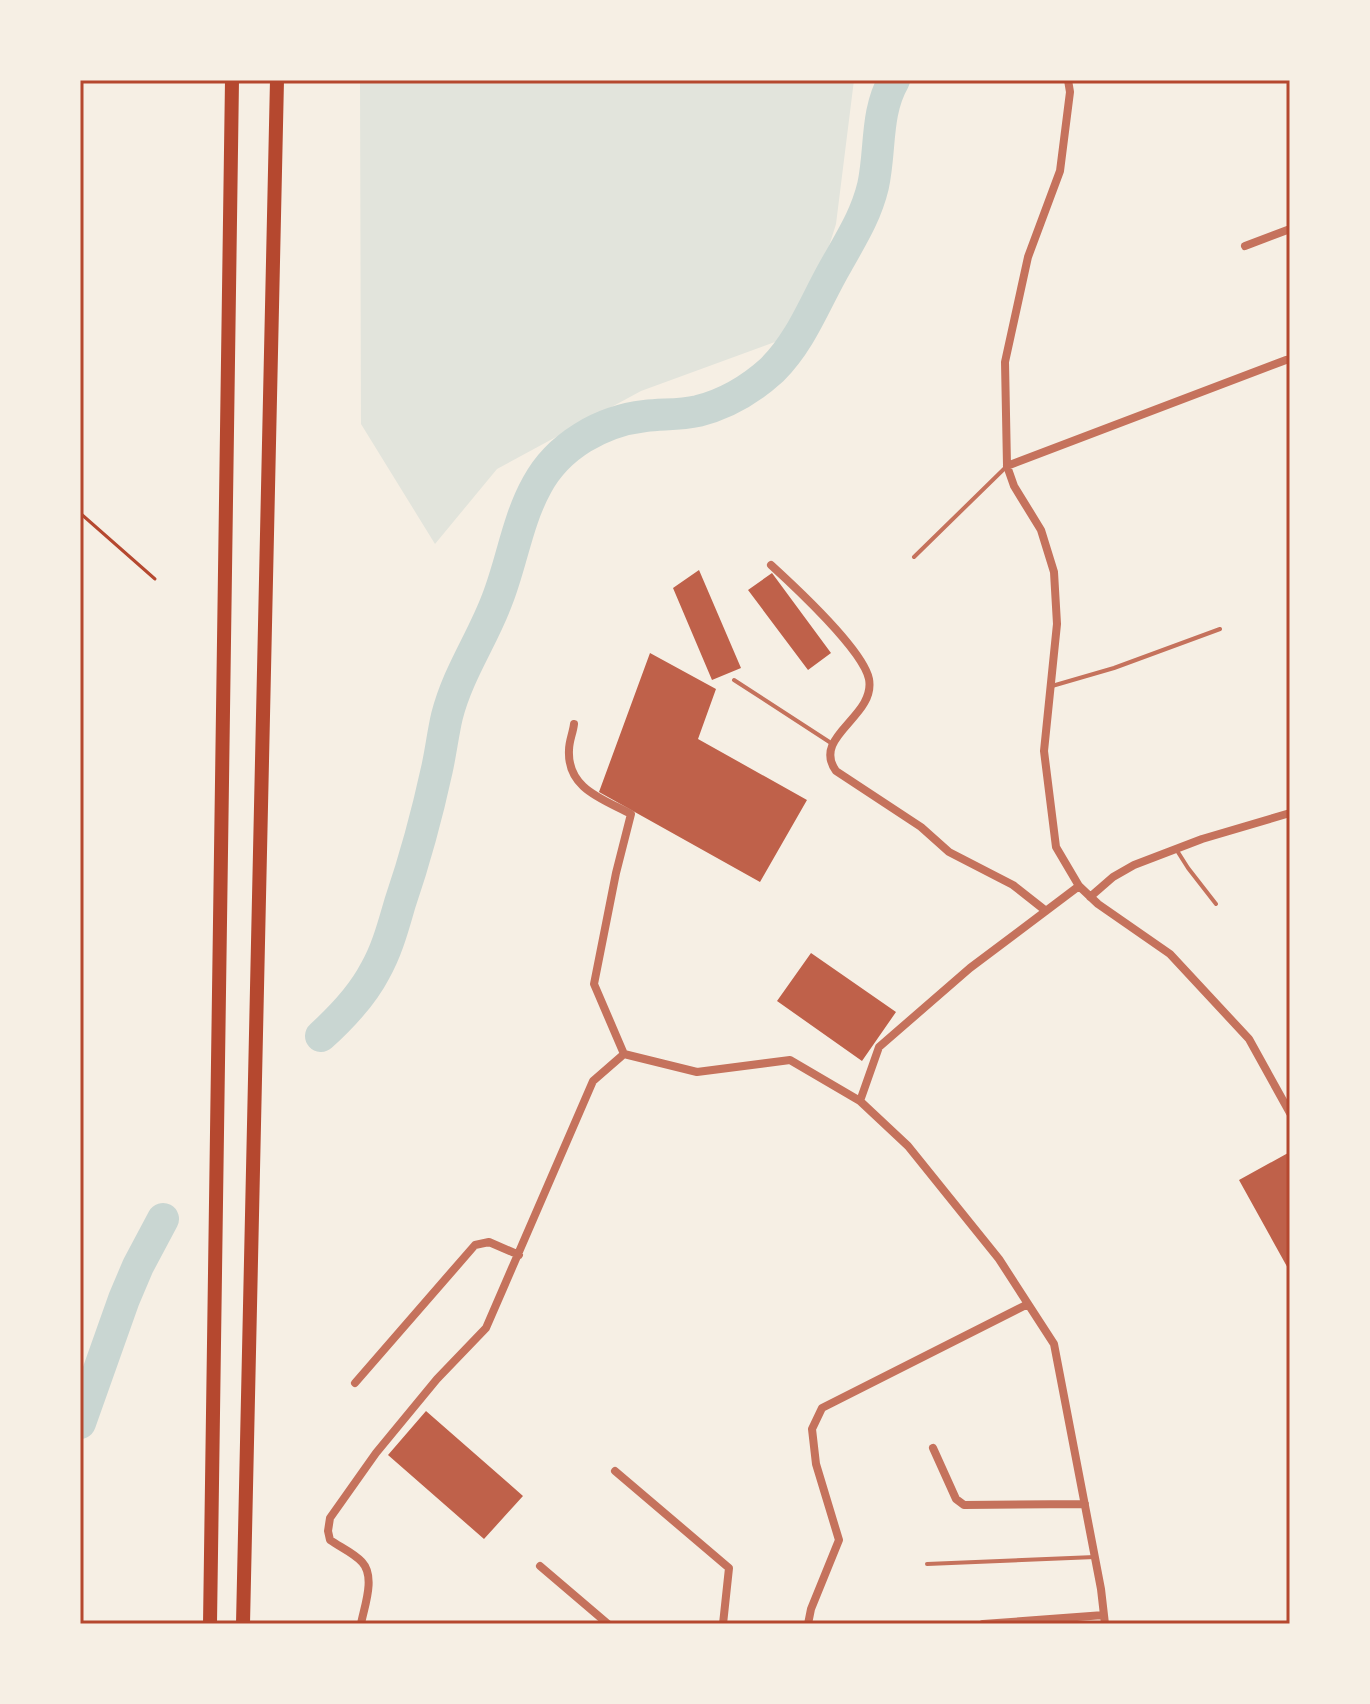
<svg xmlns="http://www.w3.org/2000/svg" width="1370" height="1704" viewBox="0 0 1370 1704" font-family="'Fira Sans Condensed',sans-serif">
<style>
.green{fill:#e2e4dc}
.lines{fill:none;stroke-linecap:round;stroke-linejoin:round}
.river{stroke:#c9d6d2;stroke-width:32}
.building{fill:#bf614a}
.path{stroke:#b5482f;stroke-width:3}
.service{stroke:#c5725c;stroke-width:4}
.minor{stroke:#c5725c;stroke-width:8}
.trunk{stroke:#b5482f;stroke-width:14}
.neatline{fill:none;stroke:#b5482f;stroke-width:3}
</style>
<rect width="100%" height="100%" fill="#f6efe4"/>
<path class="green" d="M360 80H854L836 224 802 332 641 391 497 469 435 544 361 424Z"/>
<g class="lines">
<path class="river" d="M321 1036C342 1017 362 996 375 971 387 950 393 927 400 903 415 859 427 815 437 769 441 751 443 733 447 716 458 673 482 640 497 600 512 562 517 521 537 485 558 446 601 421 645 416 663 414 680 415 698 411 726 404 751 389 772 370 803 339 816 299 838 262 852 237 866 215 873 186 881 150 875 113 894 80
M80 1423 124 1299 138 1266 163 1219"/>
</g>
<path class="building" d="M699 570 741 668 712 680 673 588Z
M772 573 831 653 808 670 748 590Z
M650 653 716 689 698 739 807 800 760 882 599 792Z
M811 953 896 1012 862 1061 777 1001Z
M1288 1153 1290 1157V1272L1239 1180Z
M426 1411 523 1496 484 1539 388 1455Z"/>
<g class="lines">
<path class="path" d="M80 513 155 579"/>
<path class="service" d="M914 557 1006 467
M734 680 831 743
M1052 686 1114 668 1220 629
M1176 849 1188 868 1216 904
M927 1564 1095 1557"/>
<path class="minor" d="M1068 80 1070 92 1060 171 1028 257 1005 362 1007 466 1014 486 1041 530 1054 572 1057 624 1044 751 1056 847 1079 886 1098 904 1170 954 1249 1039 1290 1113
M1245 246 1290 229
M1007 466 1286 360
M771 565C794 586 863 650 869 679 876 717 811 736 836 771L921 827 949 852 1013 885 1046 911
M574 724C573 733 569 741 569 750 567 789 603 799 631 814L616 873 594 984 624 1054
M1090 897 1113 877 1134 865 1202 839 1290 813
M860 1101 879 1047 970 968 1079 886
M355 1383 475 1245 489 1242 519 1255
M933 1448 956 1499 964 1505 1085 1504
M615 1471 729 1568 723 1624
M540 1566 608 1624
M361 1624C364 1607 376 1577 362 1562 354 1553 340 1547 330 1540L328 1531 330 1518 376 1453 437 1379 486 1328 593 1081 624 1054 697 1072 790 1060 860 1101 908 1146 999 1259 1054 1344 1101 1589 1105 1624
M808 1624 811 1609 839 1540 816 1464 812 1429 822 1408 1028 1304
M983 1624 1104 1615"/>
<path class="trunk" d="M210 1624 232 80
M243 1624 277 80"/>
</g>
<rect width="1370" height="1704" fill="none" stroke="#f6efe4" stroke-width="164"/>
<rect x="82" y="82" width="1206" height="1540" class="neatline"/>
</svg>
